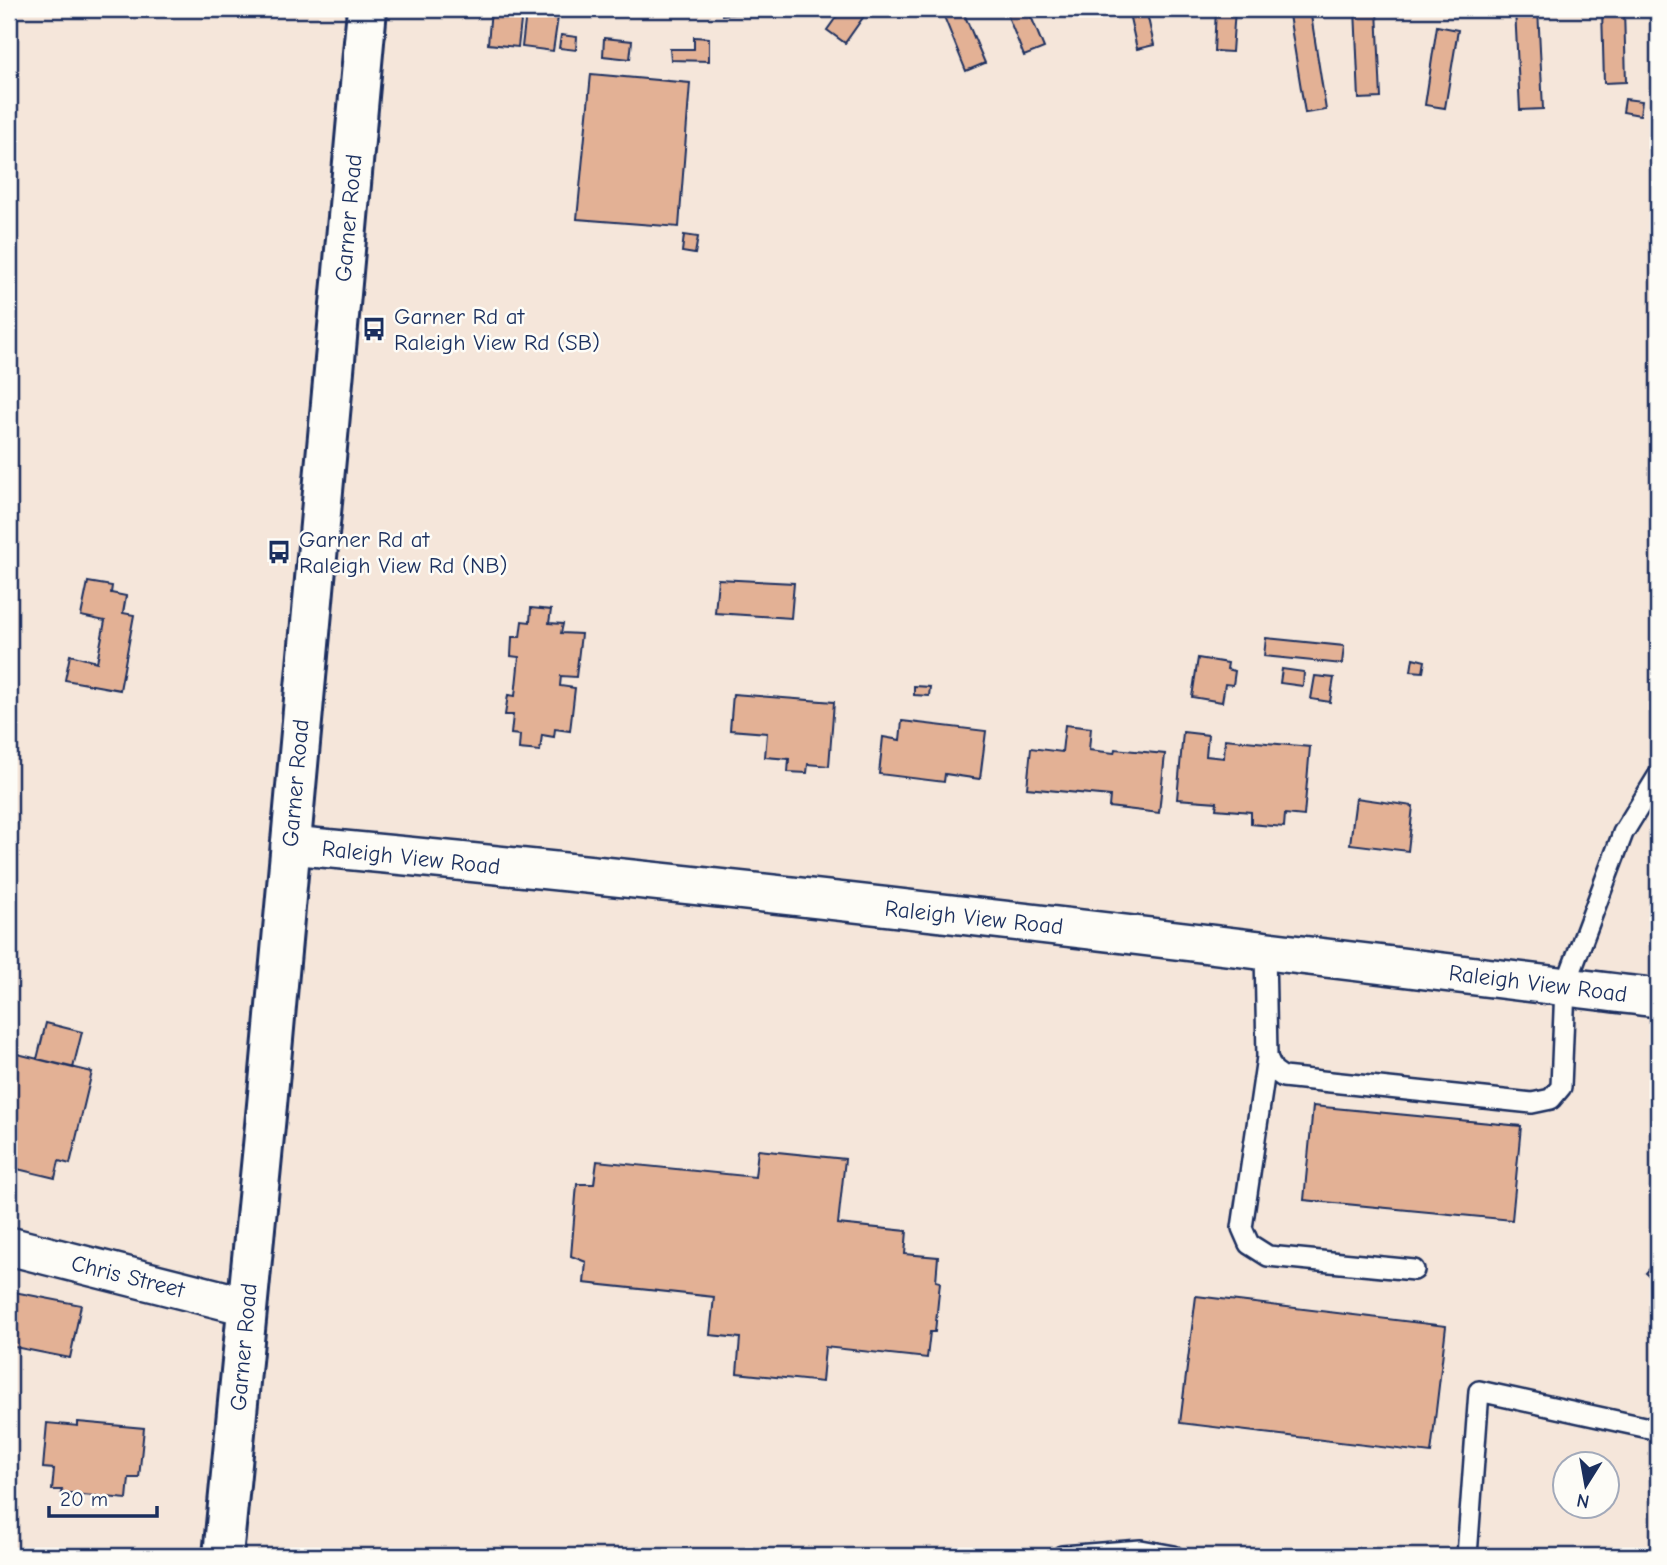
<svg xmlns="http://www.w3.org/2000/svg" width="1667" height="1565" viewBox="0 0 1667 1565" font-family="'Comic Neue',sans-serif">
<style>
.building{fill:#e3b195;stroke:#1b2f5e;stroke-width:2}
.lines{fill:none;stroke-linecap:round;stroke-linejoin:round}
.service-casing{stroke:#1b2f5e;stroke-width:24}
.minor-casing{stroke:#1b2f5e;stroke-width:42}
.secondary-casing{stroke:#1b2f5e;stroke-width:44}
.service{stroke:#fdfcf7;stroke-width:19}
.minor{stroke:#fdfcf7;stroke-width:37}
.secondary{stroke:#fdfcf7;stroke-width:38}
.labels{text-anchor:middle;stroke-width:5;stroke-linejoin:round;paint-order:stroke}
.street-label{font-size:23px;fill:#1b2f5e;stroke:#fdfcf7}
.poi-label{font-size:23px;fill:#1b2f5e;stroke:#fdfcf7;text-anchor:start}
</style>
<rect width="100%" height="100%" fill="#f5e6da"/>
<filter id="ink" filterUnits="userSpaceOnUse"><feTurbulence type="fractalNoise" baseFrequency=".0143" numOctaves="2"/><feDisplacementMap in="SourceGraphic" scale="14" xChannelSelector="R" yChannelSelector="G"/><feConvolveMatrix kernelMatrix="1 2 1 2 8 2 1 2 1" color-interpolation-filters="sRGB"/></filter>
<g filter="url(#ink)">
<path class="building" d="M491 9 522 12 518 47 488 44Z
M722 9H770V11L722 15Z
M842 9H869L845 43 827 30Z
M941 9H962L985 63 966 71Z
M1005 9H1028L1044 48 1024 56Z
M1128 9H1146L1154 45 1137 49Z
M1216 9H1235L1232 52 1214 51Z
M1288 9H1310L1326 110 1305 113Z
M1355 9H1377L1381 98 1359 99Z
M1515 9H1538L1543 109 1520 110Z
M1602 9H1624L1626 82 1604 83Z
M526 13 558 17 553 51 522 47Z
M1437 26 1458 30 1445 108 1425 105Z
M561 35 577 37 576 50 559 48Z
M694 37 709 38V61L671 60 670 49H694Z
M604 38 632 41 630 59 603 56Z
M591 74 690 83 679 227 577 219Z
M1625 99 1642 101 1640 115 1623 112Z
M684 235 698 237 695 254 682 252Z
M718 579 794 583 791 618 715 613Z
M88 582 112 586 111 593 126 596 123 613 134 615 120 690 65 680 70 655 97 662 105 621 81 616Z
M531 608 551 610 549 623 563 624 561 633 581 634 576 677 561 676 560 686 575 688 570 731 555 729 554 737 542 735 540 751 519 749 520 735 511 734 513 715H505L508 695 515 696 519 657 511 656 512 637H520L522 621 530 622Z
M1266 638 1344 646 1342 664 1264 656Z
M1198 658 1228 663 1227 669 1235 671 1233 685 1225 684 1222 702 1192 697Z
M1413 658 1425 661 1423 672 1411 671Z
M1282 669 1304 672 1303 686 1280 683Z
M1315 676 1334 678 1330 702 1311 699Z
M914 686 930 687 929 696 914 695Z
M733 694 834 702 829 766 808 764 807 773 788 772 789 759 765 757 767 733 730 730Z
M902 721 986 731 980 779 945 774 944 782 879 774 883 737 900 740Z
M1065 725 1091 728 1089 750 1114 753 1115 749 1165 754 1159 813 1109 807 1110 796 1027 788 1031 748 1062 752Z
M1183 732 1208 735 1206 756 1224 758 1225 739 1310 747 1304 816 1285 814 1284 827 1251 824V812L1216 809 1217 802 1177 799Z
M1356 798 1413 806 1408 851 1350 844Z
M46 1023 82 1032 73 1068 37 1059Z
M9 1052 92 1072 70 1164 59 1161 55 1178 9 1167Z
M1313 1106 1521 1126 1512 1220 1304 1200Z
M758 1150 845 1159 838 1224 907 1231 905 1254 938 1257 936 1281 940 1282 935 1332H930L927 1358 825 1347 822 1382 737 1373 740 1338 710 1335 714 1297 584 1283 586 1262 571 1256 577 1184H594L597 1161 755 1177Z
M1658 1259V1284L1646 1273Z
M9 1291 81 1305 70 1358 9 1346Z
M1196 1296 1446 1326 1431 1453 1180 1423Z
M78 1422 144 1428 139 1478H129L127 1499 61 1493 62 1490H52L54 1469 43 1468 47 1423 78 1426Z"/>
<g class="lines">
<g class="service-casing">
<path id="service" d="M1265 951 1267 1057 1273 1070 1283 1077 1532 1103 1551 1099 1561 1087 1565 987 1623 833 1658 776
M1267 1057 1242 1228 1249 1244 1268 1256 1414 1270
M1062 1556 1141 1550 1174 1556
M1467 1556 1479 1391 1658 1430"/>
</g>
<g class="minor-casing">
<path id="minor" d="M290 845C747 887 1203 943 1658 998
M9 1246 246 1306"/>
</g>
<g class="secondary-casing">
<path id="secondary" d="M223 1556 267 1105 367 9"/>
</g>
<use href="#service" class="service"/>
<use href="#minor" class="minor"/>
<use href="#secondary" class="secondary"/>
</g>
</g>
<defs>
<g id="bus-bare" transform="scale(1.89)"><path d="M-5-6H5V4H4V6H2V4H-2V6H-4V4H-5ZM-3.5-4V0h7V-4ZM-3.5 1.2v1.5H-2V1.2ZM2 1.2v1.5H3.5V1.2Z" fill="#1b2f5e" stroke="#fdfcf7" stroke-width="2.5" paint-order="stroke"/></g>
</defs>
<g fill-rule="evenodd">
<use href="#bus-bare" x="374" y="329"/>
<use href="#bus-bare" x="279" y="552"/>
</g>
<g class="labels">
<g class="street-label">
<text transform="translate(348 218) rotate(-85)" y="8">Garner Road</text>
<text transform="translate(295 783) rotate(-85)" y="8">Garner Road</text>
<text transform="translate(411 857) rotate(6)" y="8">Raleigh View Road</text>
<text transform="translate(974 917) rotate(6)" y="8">Raleigh View Road</text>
<text transform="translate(1538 983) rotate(7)" y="8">Raleigh View Road</text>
<text transform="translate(128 1276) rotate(14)" y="8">Chris Street</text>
<text transform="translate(243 1347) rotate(-85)" y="8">Garner Road</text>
</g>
<g class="poi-label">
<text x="394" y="324">Garner Rd at<tspan x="394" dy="26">Raleigh View Rd (SB)</tspan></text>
<text x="299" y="547">Garner Rd at<tspan x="299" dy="26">Raleigh View Rd (NB)</tspan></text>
</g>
</g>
<rect width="1667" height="1565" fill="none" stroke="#fdfcf7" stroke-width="35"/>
<rect x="18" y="18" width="1632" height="1530" fill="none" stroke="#1b2f5e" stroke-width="2.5" filter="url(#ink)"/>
<g transform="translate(1586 1485) rotate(191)"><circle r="33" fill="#fdfcf7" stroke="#a3aaba" stroke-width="2"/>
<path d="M0-5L12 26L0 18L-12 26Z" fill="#1b2f5e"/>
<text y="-10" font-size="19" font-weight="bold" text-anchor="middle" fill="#1b2f5e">N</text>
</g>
<path d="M49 1506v10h108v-10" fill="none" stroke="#1b2f5e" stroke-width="3.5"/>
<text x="60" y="1506" font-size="21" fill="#1b2f5e" stroke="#fdfcf7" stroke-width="5" paint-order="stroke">20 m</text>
</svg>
